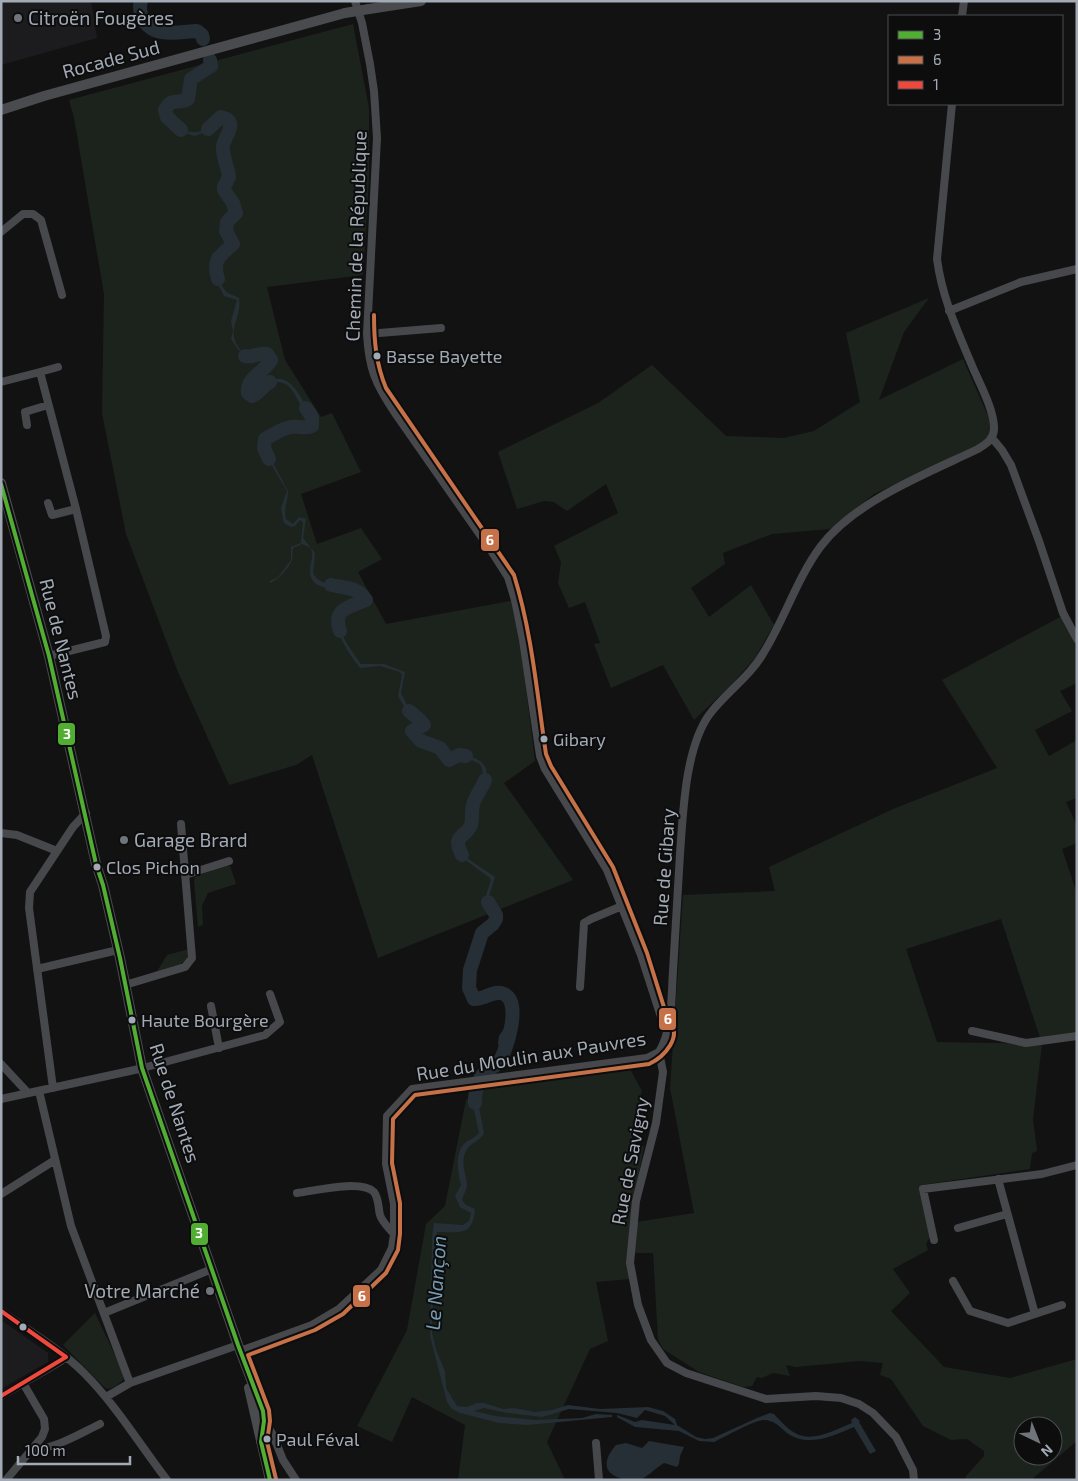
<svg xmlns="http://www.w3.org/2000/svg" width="1078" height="1481" viewBox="0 0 1078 1481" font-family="'Exo 2',sans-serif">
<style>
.built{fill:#1c1c1f}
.green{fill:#1c231d;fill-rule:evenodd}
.water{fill:#252f35}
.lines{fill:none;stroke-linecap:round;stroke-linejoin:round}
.river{stroke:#252f35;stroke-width:14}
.minor{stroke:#47484c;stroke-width:8}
.major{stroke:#494b4e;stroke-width:10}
.major-bridge{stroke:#494b4e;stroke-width:10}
.bus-1-casing{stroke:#0d0d0e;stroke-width:8}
.bus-2-casing{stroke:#0d0d0e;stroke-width:8}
.bus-3-casing{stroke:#0d0d0e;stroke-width:8}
.bus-1{stroke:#52ae32;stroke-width:4}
.bus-2{stroke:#c67148;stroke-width:4}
.bus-3{stroke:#ee493c;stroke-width:4}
.poi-dot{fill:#70757c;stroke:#0d0d0e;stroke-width:2}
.bus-dot{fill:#a2aab5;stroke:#0d0d0e;stroke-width:2}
.labels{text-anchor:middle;stroke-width:4;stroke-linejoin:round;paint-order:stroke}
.bus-label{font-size:18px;fill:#a2aab5;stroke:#0d0d0e;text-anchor:start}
.poi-label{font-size:19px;fill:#a2aab5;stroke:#0d0d0e;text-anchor:start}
.street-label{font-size:19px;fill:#a2aab5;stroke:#0d0d0e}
.water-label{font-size:20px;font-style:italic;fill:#769cb3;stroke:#0d0d0e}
.line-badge{stroke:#0d0d0e;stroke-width:2}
.badge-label{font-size:14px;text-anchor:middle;font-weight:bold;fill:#fff}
</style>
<rect width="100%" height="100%" fill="#121213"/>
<path class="built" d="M1 1H91L97 38 1 65Z
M1 1320 48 1353V1362L1 1389Z"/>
<path class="green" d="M353 24 369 108V179L363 275 267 287 285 360 321 417 332 413 361 472 301 494 317 544 361 528 382 559 358 572 386 624 515 600 535 761 504 783 573 880 378 958 312 755 296 765 229 785 178 672 126 534 102 413 104 294 74 118 69 100Z
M929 298 904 332 879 400 963 359 991 423 990 434 982 444 874 494 830 529 772 534 723 553 725 564 691 588 709 617 751 585 774 625 755 658 732 684 694 720 663 665 611 688 594 644 600 643 585 602 569 608 558 583 561 562 554 546 618 513 606 484 567 511 554 502 544 501 517 509 498 452 598 403 652 365 726 436 784 438 814 431 860 402 846 333Z
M1066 614 1077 630V683L1060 691 1072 711 1035 730 1049 756 1077 740V798L1066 802 1077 826V843L1062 849 1077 894V1037L1042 1044 1033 1119 1037 1151 1032 1153 1030 1169 921 1185 931 1235 926 1244 928 1250 893 1269 910 1293 891 1311 944 1367 1010 1378 1077 1359V1441L1031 1480H965L966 1476 984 1456V1451L967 1439 951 1440 923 1426 891 1379 880 1375 883 1363 859 1361 796 1367 786 1365 790 1376 773 1373 762 1378 757 1377 752 1386 743 1387 699 1372 663 1349 658 1339 653 1253H635L630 1279 596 1282 608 1341 590 1349 547 1442 565 1480H458L465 1425 412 1397 392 1442 357 1426 407 1330 426 1224 445 1206 466 1100 489 1086 629 1067 642 1091 631 1143 644 1146 630 1223 694 1213 670 1088 683 895 775 891 769 867 893 809 997 768 942 680ZM1001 919 1042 1044 937 1042 906 949ZM1023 1426H1053V1456H1023Z
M226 865 230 866 236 884 208 893 202 906 203 925 198 927 194 881 195 877Z
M189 949C188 967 171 969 156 973L167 955Z
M95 1313 122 1370 124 1379C119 1384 115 1388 107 1389L102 1385 63 1345Z"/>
<path class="water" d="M225 115 230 118V134L223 143 230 177 224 187 232 196 237 213 228 219 227 231 235 243C230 247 223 248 219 255 213 265 219 286 228 293 231 295 236 296 239 298 243 320 220 334 247 356L268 351 272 360C262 368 246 377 249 392L254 396C259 390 264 382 271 380 290 374 298 393 306 406 311 413 316 417 311 426L290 425 265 437 263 443 265 448 288 491C288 501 283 509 286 519L293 524 299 517 306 519 303 538 315 553 313 573C322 590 341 581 356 587 361 589 364 595 367 598L342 609C332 628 351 649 361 664H384L405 672 401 693 408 707 425 724 412 729 423 739 440 745 450 759C459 754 462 752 472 757 497 767 484 783 475 798 470 806 473 817 471 826L461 834 459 846 467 858 495 877 488 899 498 916C493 923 484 927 482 932 475 949 462 982 476 999L480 1000 491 994 502 990C521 1001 513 1019 508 1036 505 1044 504 1051 501 1059L497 1063 482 1073 481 1078H478L480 1071 488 1067 500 1056 498 1042 499 1036 510 1019 507 995 501 992 477 1002 470 997C463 968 474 953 482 926L492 923 495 915 485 898 491 880 490 878 464 859 455 846 459 830 469 823C470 816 468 809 470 802 474 788 489 781 480 764L460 755 450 761 438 746 426 745 409 732 407 729 420 721 407 711 398 696 402 675 400 672 380 666 360 668C351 657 327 622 337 608 342 601 354 600 361 597L355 588C341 588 311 593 310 572 310 562 314 559 311 548L302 544 293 548C292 552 293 556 292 560 290 567 277 581 270 583V581L278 577 291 560V547L301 543 303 522 300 520 295 526 291 527 284 523 281 508 287 491 261 447 262 436 292 421 310 423V416C308 411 303 408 300 404 292 389 287 377 266 384 261 391 261 402 250 403L245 398C243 387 247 375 257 368 262 364 267 362 270 357L265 352 252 360 248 361 237 348 231 339 233 331 231 321 237 300 224 296 212 272 210 264 212 254 226 244 232 242 223 230 226 216 235 211 230 199 222 189 228 171 220 142C226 134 230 129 227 118L221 117 208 131 195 136 178 131 167 120 170 117C184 132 195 139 212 124 217 120 219 116 225 115Z
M477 1085H482L477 1097 484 1133C480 1142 468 1143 465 1153 461 1165 466 1173 467 1185 467 1189 463 1196 462 1200L466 1205 475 1209C473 1237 459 1232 437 1232L434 1260 432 1332 436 1350 445 1371 446 1388 457 1406 467 1407 477 1403H484L503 1409 514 1408 535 1412 552 1410 568 1405 600 1409 648 1407 663 1411 675 1419 677 1425 696 1437 705 1439 713 1438 757 1418 770 1413 774 1414C780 1420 787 1429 795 1433 812 1443 835 1430 852 1423L851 1420 855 1417 860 1421 859 1422 876 1451 870 1454 854 1427C833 1436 808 1448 787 1433 780 1427 774 1420 764 1420 754 1420 725 1437 714 1442L699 1441 679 1431 635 1427 617 1417V1415L635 1422 642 1420 675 1425 665 1416 645 1410 637 1418 617 1413 569 1409 542 1417 507 1413 484 1408 474 1411 495 1416 535 1420 582 1418 596 1414 612 1415V1417L527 1425 499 1423 460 1413 452 1409 447 1402 430 1336 432 1238 434 1223 463 1225 469 1221 471 1213 460 1207 455 1196 461 1185C458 1174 455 1155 463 1145 467 1140 474 1139 479 1133L471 1096V1092Z
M649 1441 684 1447 680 1456 679 1464 677 1467 664 1463C657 1467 645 1479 639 1480 612 1481 595 1469 616 1445L626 1443 642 1448Z"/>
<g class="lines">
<path class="river" d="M141 1C139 7 140 12 142 17 152 39 178 32 197 31L202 35 203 39
M208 129 221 117C240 121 224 137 223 146 222 156 228 167 229 177L224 187V190L233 203 236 213 227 222 226 231 233 244C220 256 212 259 218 279
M181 130 167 117 165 110C172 96 178 105 188 99L191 79 211 66 210 60
M245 356C252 358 259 352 267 354L271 360C265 372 246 377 248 393L252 396C259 394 263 385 270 382
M269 459 264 448 265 439C273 435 282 428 291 427 298 426 305 429 312 426V417L306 408
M331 585C345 588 358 587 366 600 349 607 332 609 340 631
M409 711 420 720 424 725 412 731 421 741 440 748 449 760 459 755 466 756
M462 855C451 834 466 838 471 825 473 819 471 812 473 805 475 796 482 789 485 780
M475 1103C474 1096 478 1083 481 1077 485 1070 494 1068 499 1062 507 1050 522 1002 504 994 495 989 484 1000 474 999L469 988 470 970 482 933 493 924 496 919V915L488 902"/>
<path class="minor" d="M355 1 362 23 370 64 374 91 377 138 367 334C369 369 375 383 395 413L492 552 508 577 515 600 523 640 540 756 545 769 607 870 641 955 663 1023 668 1028
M962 16 964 1
M1 232 23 214H33L41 220 62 295
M949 311 1021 282 1077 269
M367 334 441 328
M40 372 58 367
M1 382 40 372 76 509 106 636 105 642 49 656
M27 425 25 412 48 405
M992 438 1002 450 1011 465 1039 541 1063 613 1077 639
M48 503 52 515 76 509
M1 833 17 835 57 851
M185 875 229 861
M37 969 118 950
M125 985 185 967 192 958 181 824
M580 987 584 923 591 919 622 906
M211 1006 219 1048
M972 1031 1026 1043 1077 1036
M659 1052C673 1029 671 998 673 971 675 932 678 893 680 854 683 813 685 749 709 715 726 692 750 677 764 652 785 618 797 578 821 546 855 501 928 473 978 449 986 444 993 440 994 430 995 412 980 384 973 368 958 332 942 298 937 259L952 104
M659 1052 663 1072 656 1123 636 1201 630 1263 638 1305 651 1340 667 1363 686 1373 766 1399 816 1396 841 1398 859 1404 873 1413 896 1437 913 1470 914 1480
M1 1064 28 1093
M53 1088 29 908 30 892 73 827 86 813
M39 1091 71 1226 130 1383
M1 1099 139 1069 265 1035 280 1022 270 994
M297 1193C314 1191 361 1179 374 1192 379 1199 378 1207 380 1215 382 1222 389 1228 394 1234
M1 1194 55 1160
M958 1228 1007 1214
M934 1240 923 1189 1042 1174 1077 1165
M953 1281 970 1311 1008 1323 1035 1314 998 1179
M1 1311C29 1331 60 1349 84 1373 116 1405 140 1445 167 1480
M104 1313 212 1269
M1035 1314 1062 1305
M240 1351 312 1325 339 1309 381 1270 392 1248 394 1234V1204L386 1164 387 1116 412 1089 647 1058 659 1052
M1 1396 61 1361 66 1357
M106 1397 130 1383 238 1345
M264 1421 273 1435 283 1460 296 1480
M596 1443 599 1480
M34 1448C52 1451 83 1432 100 1424
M6 1480 42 1437 45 1429 44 1419 23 1383"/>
<path class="major" d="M369 9 421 1
M1 110 44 96 345 13
M1 483 49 656 96 864 103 885 120 958 142 1068 238 1345 263 1411 264 1421 261 1442
M249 1388 270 1480"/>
<path class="major-bridge" d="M345 13 369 9"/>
<g class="bus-1-casing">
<path id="bus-1" d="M1 484 49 656 96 864 103 885 120 958 142 1068 238 1345 263 1411 264 1421 261 1442 270 1480"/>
</g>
<g class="bus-2-casing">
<path id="bus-2" d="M276 1479 267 1442 270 1421 269 1410 248 1355 315 1330 343 1314 386 1273 398 1250 400 1234V1203L392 1163 393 1119 415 1095 649 1064C664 1057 684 1036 668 1020L647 953 613 867 551 766 546 754C537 694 532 633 514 575L386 388C376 364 374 341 374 315"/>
</g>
<g class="bus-3-casing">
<path id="bus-3" d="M1 1311 66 1357
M1 1396 66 1357"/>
</g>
<use href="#bus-1" class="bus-1"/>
<use href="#bus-2" class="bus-2"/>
<use href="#bus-3" class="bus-3"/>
</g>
<g class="poi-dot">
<circle cx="18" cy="18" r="5"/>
<circle cx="124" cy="840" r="5"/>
<circle cx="210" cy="1291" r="5"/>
</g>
<g class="bus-dot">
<circle cx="377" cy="356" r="4.5"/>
<circle cx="544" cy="739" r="4.5"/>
<circle cx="97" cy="867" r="4.5"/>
<circle cx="132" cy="1020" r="4.5"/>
<circle cx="23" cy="1327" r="4.5"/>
<circle cx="267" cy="1439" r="4.5"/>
</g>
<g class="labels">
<g class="bus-label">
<text x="386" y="363">Basse Bayette</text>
<text x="553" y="746">Gibary</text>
<text x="106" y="874">Clos Pichon</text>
<text x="141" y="1027">Haute Bourgère</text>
<text x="276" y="1446">Paul Féval</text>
</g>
<g class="poi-label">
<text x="28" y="25">Citroën Fougères</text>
<text x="134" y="847">Garage Brard</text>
<text x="200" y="1298" text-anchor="end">Votre Marché</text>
</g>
<g class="street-label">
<text transform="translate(111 59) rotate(-15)" y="7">Rocade Sud</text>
<text transform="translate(356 236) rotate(-88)" y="7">Chemin de la République</text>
<text transform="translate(61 639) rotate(76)" y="7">Rue de Nantes</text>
<text transform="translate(664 867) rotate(-86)" y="7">Rue de Gibary</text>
<text transform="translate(531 1056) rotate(-9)" y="7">Rue du Moulin aux Pauvres</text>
<text transform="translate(175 1103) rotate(72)" y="7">Rue de Nantes</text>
<text transform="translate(630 1161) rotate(-79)" y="7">Rue de Savigny</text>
</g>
<g class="water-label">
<text transform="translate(436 1283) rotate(-86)" y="7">Le Nançon</text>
</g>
</g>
<g class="line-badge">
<rect x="480" y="528" width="20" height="24" rx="5" fill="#c67148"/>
<rect x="57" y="722" width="19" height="24" rx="5" fill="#52ae32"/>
<rect x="658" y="1007" width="19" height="24" rx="5" fill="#c67148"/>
<rect x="190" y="1222" width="19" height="24" rx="5" fill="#52ae32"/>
<rect x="352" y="1284" width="19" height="24" rx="5" fill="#c67148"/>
</g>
<g class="badge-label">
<text x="490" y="545">6</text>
<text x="67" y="739">3</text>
<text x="668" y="1024">6</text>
<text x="199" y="1238">3</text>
<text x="362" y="1301">6</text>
</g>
<rect width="1078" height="1481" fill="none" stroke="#a2aab5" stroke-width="5"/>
<rect x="888" y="15" width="175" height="90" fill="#0d0d0e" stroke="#494c51"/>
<rect x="898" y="31" width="25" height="8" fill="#52ae32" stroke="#494c51"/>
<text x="933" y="40" font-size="15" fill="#a2aab5">3</text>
<rect x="898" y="56" width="25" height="8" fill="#c67148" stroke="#494c51"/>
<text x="933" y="65" font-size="15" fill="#a2aab5">6</text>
<rect x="898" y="81" width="25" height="8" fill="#ee493c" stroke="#494c51"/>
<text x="933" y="90" font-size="15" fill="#a2aab5">1</text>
<g transform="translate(1038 1441) rotate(137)"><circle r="24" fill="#0d0d0e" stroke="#494c51"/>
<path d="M0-4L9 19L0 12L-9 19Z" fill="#70757c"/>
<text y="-8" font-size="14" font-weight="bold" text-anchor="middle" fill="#a2aab5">N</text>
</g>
<path d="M18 1456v8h112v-8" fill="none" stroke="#a2aab5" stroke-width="2.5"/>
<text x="25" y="1456" font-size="15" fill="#a2aab5" stroke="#0d0d0e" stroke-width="4" paint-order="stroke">100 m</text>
</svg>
